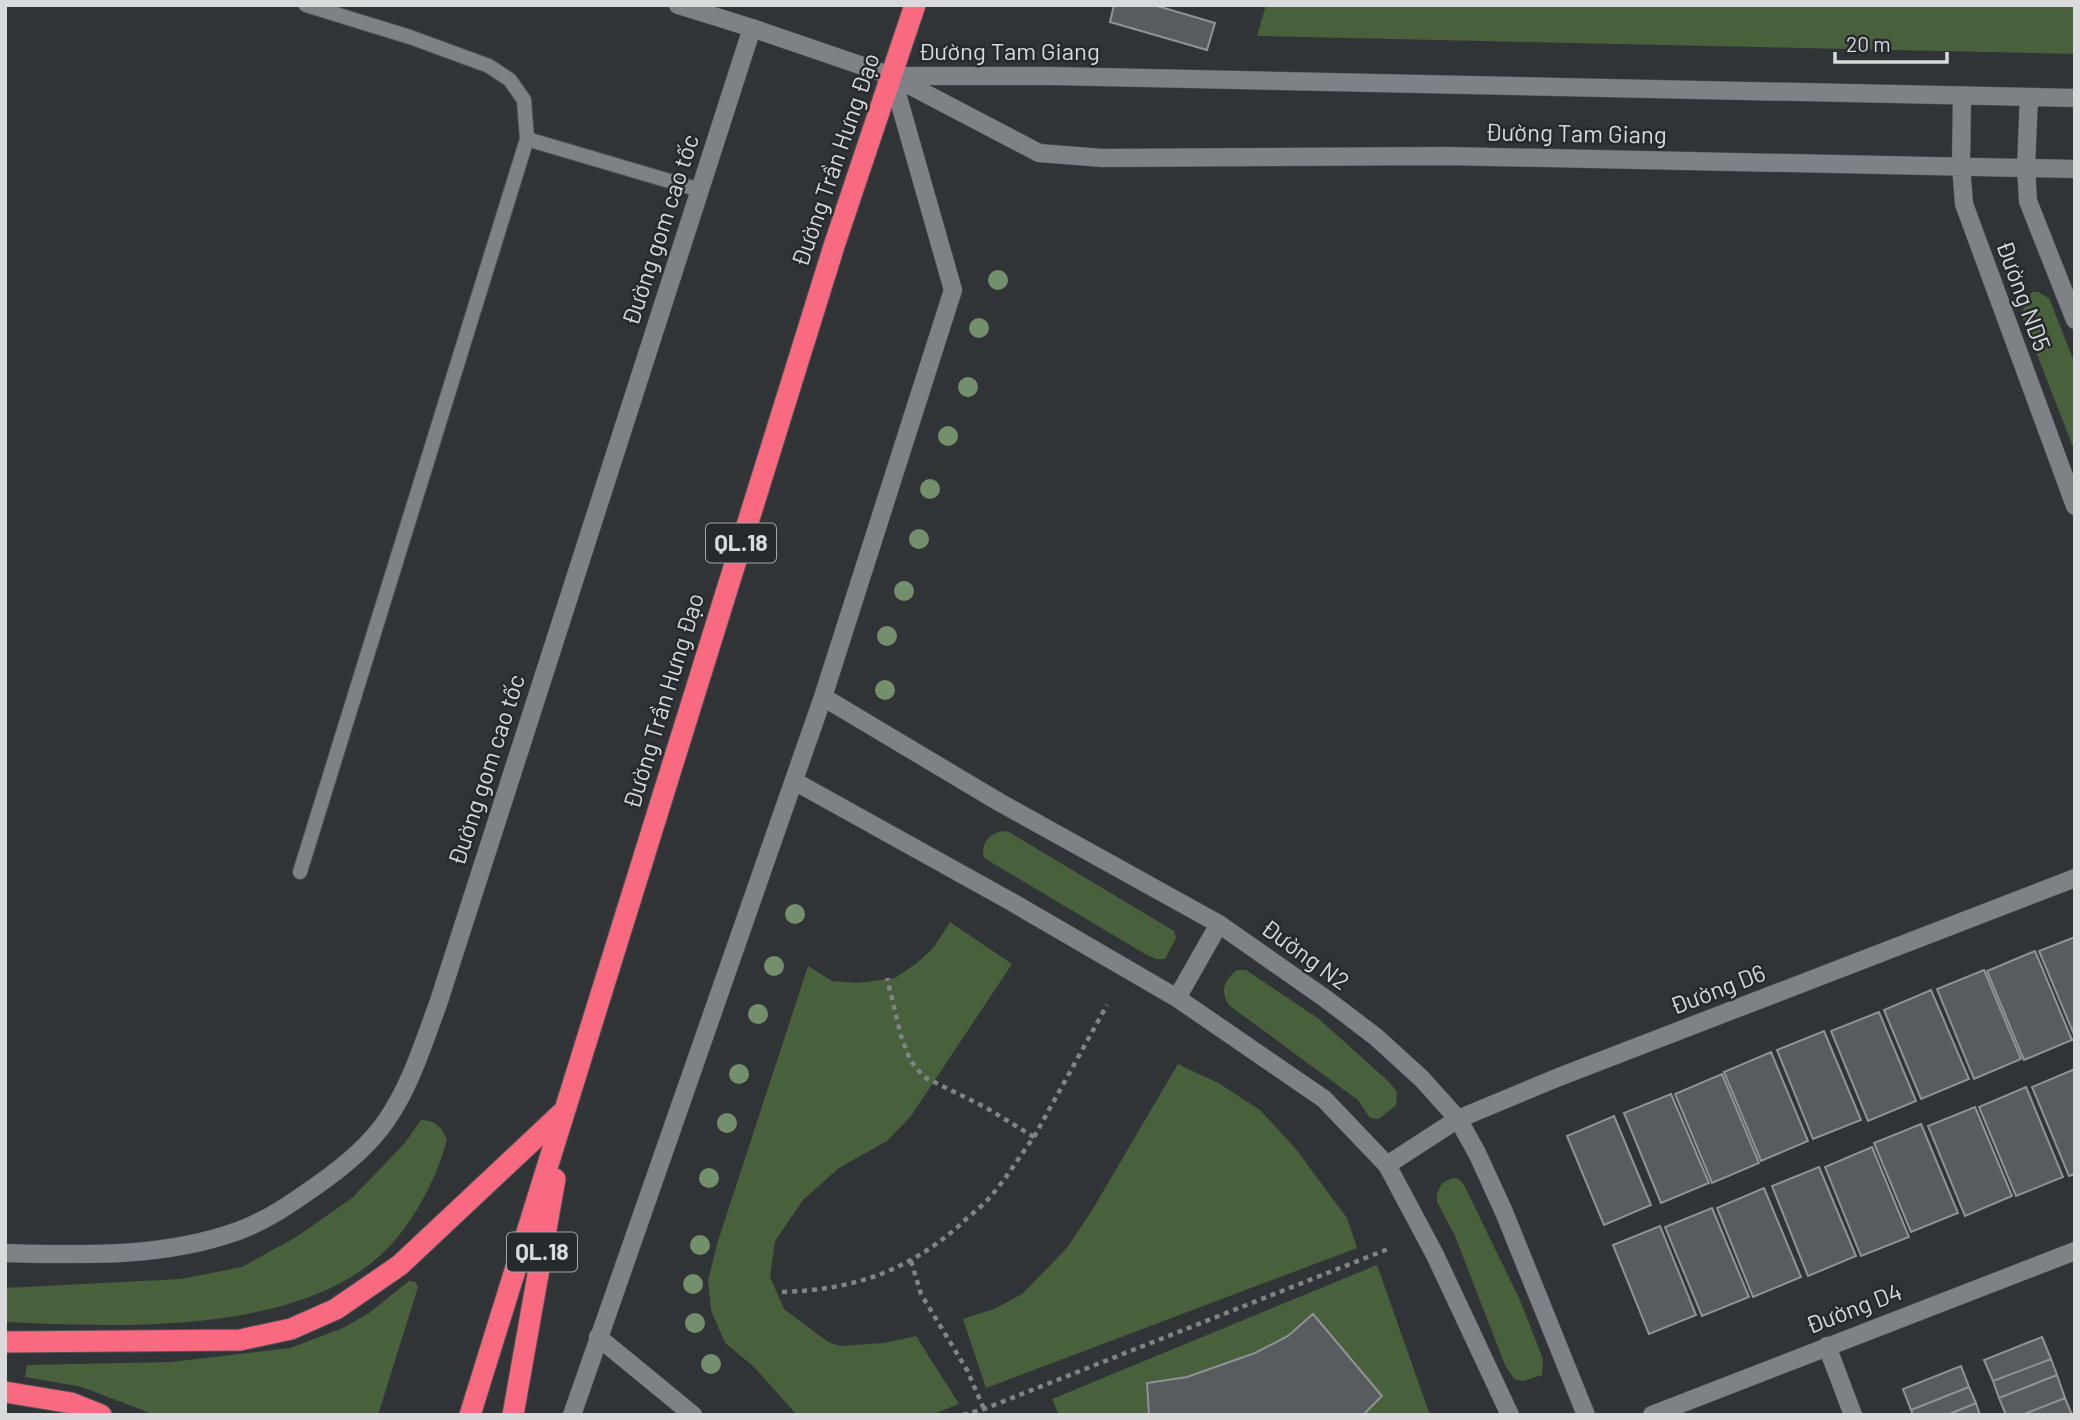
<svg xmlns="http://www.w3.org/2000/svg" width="2080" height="1420" viewBox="0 0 2080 1420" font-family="Barlow,sans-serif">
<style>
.green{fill:#48603b}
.building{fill:#585c5f;stroke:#8f9396;stroke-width:2}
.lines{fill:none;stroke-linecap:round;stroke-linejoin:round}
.lane-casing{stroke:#4e5153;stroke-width:16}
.street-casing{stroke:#4e5153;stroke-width:19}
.secondary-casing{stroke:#4e5153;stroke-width:19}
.highway-casing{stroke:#4e5153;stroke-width:23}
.path{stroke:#818486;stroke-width:4.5;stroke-dasharray:5 5;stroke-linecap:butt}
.lane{stroke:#7e8286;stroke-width:14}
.street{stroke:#7e8286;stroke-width:18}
.secondary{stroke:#7e8286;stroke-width:18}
.highway{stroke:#f96980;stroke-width:21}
.tree{fill:#748f6b}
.labels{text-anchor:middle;stroke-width:5;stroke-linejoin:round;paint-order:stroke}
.shield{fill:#262a2d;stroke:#a3a5a8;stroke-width:2}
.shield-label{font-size:23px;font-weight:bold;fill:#d8dadc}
.street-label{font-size:24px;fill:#d8dadc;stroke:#262a2d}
</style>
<rect width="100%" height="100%" fill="#303437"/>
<path class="green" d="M1266 5H2075V54L1257 36Z
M2032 292H2038L2049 298 2075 364V452L2022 316 2025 300Z
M1002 831 1009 832 1174 931 1176 938 1165 959H1156L1145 954 984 858C980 844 989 834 1002 831Z
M950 922 1012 964 911 1116 887 1141 839 1168 803 1200 775 1241 770 1277 784 1309 820 1336 830 1343 841 1346 884 1343 916 1336 959 1404 931 1415H797L753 1366 725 1343 711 1310 708 1280 718 1241 808 966 832 981 858 983 895 978 917 963 934 947Z
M1237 970H1246L1319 1019 1389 1082 1397 1092 1396 1105 1379 1119 1370 1118 1358 1100 1230 1006C1219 992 1224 980 1237 970Z
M1178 1064 1220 1084 1260 1110 1295 1148 1347 1218 1357 1248 986 1388 963 1319 994 1309 1022 1294 1066 1249 1091 1212Z
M421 1120C436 1121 441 1126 447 1140 437 1176 420 1210 396 1239 315 1337 121 1327 5 1322V1288L181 1279 242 1267 296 1237 352 1198 404 1144Z
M1453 1178 1459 1179 1464 1185 1520 1300 1543 1359 1542 1375 1523 1381 1514 1379 1505 1365 1455 1236 1437 1202V1193L1442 1183Z
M1377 1265 1430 1415H1059L1052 1399Z
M409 1281 415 1282 418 1287 378 1415H155L82 1387 25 1377 27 1365 171 1362 290 1348 343 1328 369 1313Z"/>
<path class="building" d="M1114 5H1154L1215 23 1207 50 1110 22Z
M2075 937V1037L2039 951Z
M2035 951 2072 1040 2024 1060 1987 971Z
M1984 970 2021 1059 1974 1079 1937 989Z
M1931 990 1969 1079 1921 1099 1884 1010Z
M1879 1012 1916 1101 1868 1121 1831 1031Z
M1824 1031 1861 1120 1813 1139 1777 1050Z
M1771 1052 1808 1141 1761 1161 1724 1072Z
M2075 1069V1174L2069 1176 2032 1087Z
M1722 1074 1759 1163 1712 1183 1675 1094Z
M2026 1087 2063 1177 2016 1196 1979 1107Z
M1671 1094 1709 1183 1661 1203 1624 1113Z
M1975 1107 2012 1196 1965 1216 1928 1126Z
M1614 1116 1651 1205 1604 1225 1567 1136Z
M1921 1124 1958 1213 1911 1232 1874 1143Z
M1872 1147 1909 1237 1861 1256 1825 1167Z
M1819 1167 1856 1256 1808 1276 1772 1186Z
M1764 1188 1801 1277 1753 1297 1717 1208Z
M1712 1208 1749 1297 1702 1316 1665 1227Z
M1660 1226 1696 1315 1649 1334 1613 1245Z
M1313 1314 1382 1396 1363 1415H1149L1147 1383 1187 1377 1255 1353 1288 1336Z
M2042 1337 2051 1359 1993 1381 1984 1360Z
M2051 1359 2057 1375 1999 1398 1993 1381Z
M1961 1366 1969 1387 1911 1410 1903 1389Z
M2057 1375 2065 1398 2022 1415H2006L1999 1398Z
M1969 1387 1976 1403 1947 1415H1913L1911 1410Z
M2065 1398 2072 1415H2022Z
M1976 1403 1980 1415H1947Z"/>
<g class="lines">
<g class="lane-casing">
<path id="lane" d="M306 5 410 37 489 66 510 80 524 100 527 139
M300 872 527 139 700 190"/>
</g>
<g class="street-casing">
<path id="street" d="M678 5 752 28 892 76
M1387 1165 1458 1119 1559 1077 2075 878
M598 1337 693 1415
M1827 1346 1853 1415
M1652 1415 2075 1251"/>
</g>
<g class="secondary-casing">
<path id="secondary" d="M892 76 1039 153 1103 158 1447 156 2075 169
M895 76H1053L2075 98
M1962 96 1961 166 1964 204 2075 506
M2029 97 2026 167 2028 201 2075 320
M823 697 999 802 1219 924 1326 999 1376 1037 1422 1079 1458 1119 1477 1153 1504 1212 1586 1415
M794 781 1010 901 1177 998 1324 1099 1387 1165 1435 1255 1510 1415
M1177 998 1219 924
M5 1253C83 1255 163 1258 238 1231 266 1221 292 1203 316 1186 342 1168 368 1147 386 1121 411 1085 423 1044 438 1004L752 28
M572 1415 823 697 953 290 892 76"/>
</g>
<g class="highway-casing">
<path id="highway" d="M5 1342 240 1340 291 1329 336 1309 400 1265 564 1111
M5 1392 71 1403 101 1415
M470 1415 834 246 915 5
M513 1415 555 1179"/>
</g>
<path class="path" d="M1034 1137 1107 1005
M911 1261 921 1294 967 1370 984 1409
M782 1292C853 1290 909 1271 962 1223 971 1214 982 1207 990 1197 1006 1179 1019 1157 1034 1137L985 1107 924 1077 910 1060 901 1036 887 978
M963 1415 984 1409 1388 1249"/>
<use href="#lane" class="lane"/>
<use href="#street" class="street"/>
<use href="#secondary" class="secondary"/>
<use href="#highway" class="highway"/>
</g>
<g class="tree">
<circle cx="998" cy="280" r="10"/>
<circle cx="979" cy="328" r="10"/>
<circle cx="968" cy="387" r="10"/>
<circle cx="948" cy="436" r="10"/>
<circle cx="930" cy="489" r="10"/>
<circle cx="919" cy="539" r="10"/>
<circle cx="904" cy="591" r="10"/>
<circle cx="887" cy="636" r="10"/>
<circle cx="885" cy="690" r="10"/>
<circle cx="795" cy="914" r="10"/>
<circle cx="774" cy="966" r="10"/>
<circle cx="758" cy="1014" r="10"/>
<circle cx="739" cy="1074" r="10"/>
<circle cx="727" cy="1123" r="10"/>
<circle cx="709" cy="1178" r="10"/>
<circle cx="700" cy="1245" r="10"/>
<circle cx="693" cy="1284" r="10"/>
<circle cx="695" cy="1323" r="10"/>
<circle cx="711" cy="1364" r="10"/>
</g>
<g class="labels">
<g class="shield">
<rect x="706" y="523.5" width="70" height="39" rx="5"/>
<rect x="507" y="1232.5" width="70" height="39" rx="5"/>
</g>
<g class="shield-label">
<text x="741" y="551">QL.18</text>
<text x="542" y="1260">QL.18</text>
</g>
<g class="street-label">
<text x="1009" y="60">Đường Tam Giang</text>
<text transform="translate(1576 134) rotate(1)" y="8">Đường Tam Giang</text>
<text transform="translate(836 160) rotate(-71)" y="8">Đường Trần Hưng Đạo</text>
<text transform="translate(661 230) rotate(-72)" y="8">Đường gom cao tốc</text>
<text transform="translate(2023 296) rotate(70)" y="8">Đường ND5</text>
<text transform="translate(664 701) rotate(-73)" y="8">Đường Trần Hưng Đạo</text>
<text transform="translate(487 770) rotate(-72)" y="8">Đường gom cao tốc</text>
<text transform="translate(1305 955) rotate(36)" y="8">Đường N2</text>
<text transform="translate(1718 990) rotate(-21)" y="8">Đường D6</text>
<text transform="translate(1854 1309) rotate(-21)" y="8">Đường D4</text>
</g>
</g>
<rect width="2080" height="1420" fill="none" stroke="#d8dadc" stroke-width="14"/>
<path d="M1835 52v10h112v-10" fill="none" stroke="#d8dadc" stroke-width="3.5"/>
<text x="1846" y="52" font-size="21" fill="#d8dadc" stroke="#262a2d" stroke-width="5" paint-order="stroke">20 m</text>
</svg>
